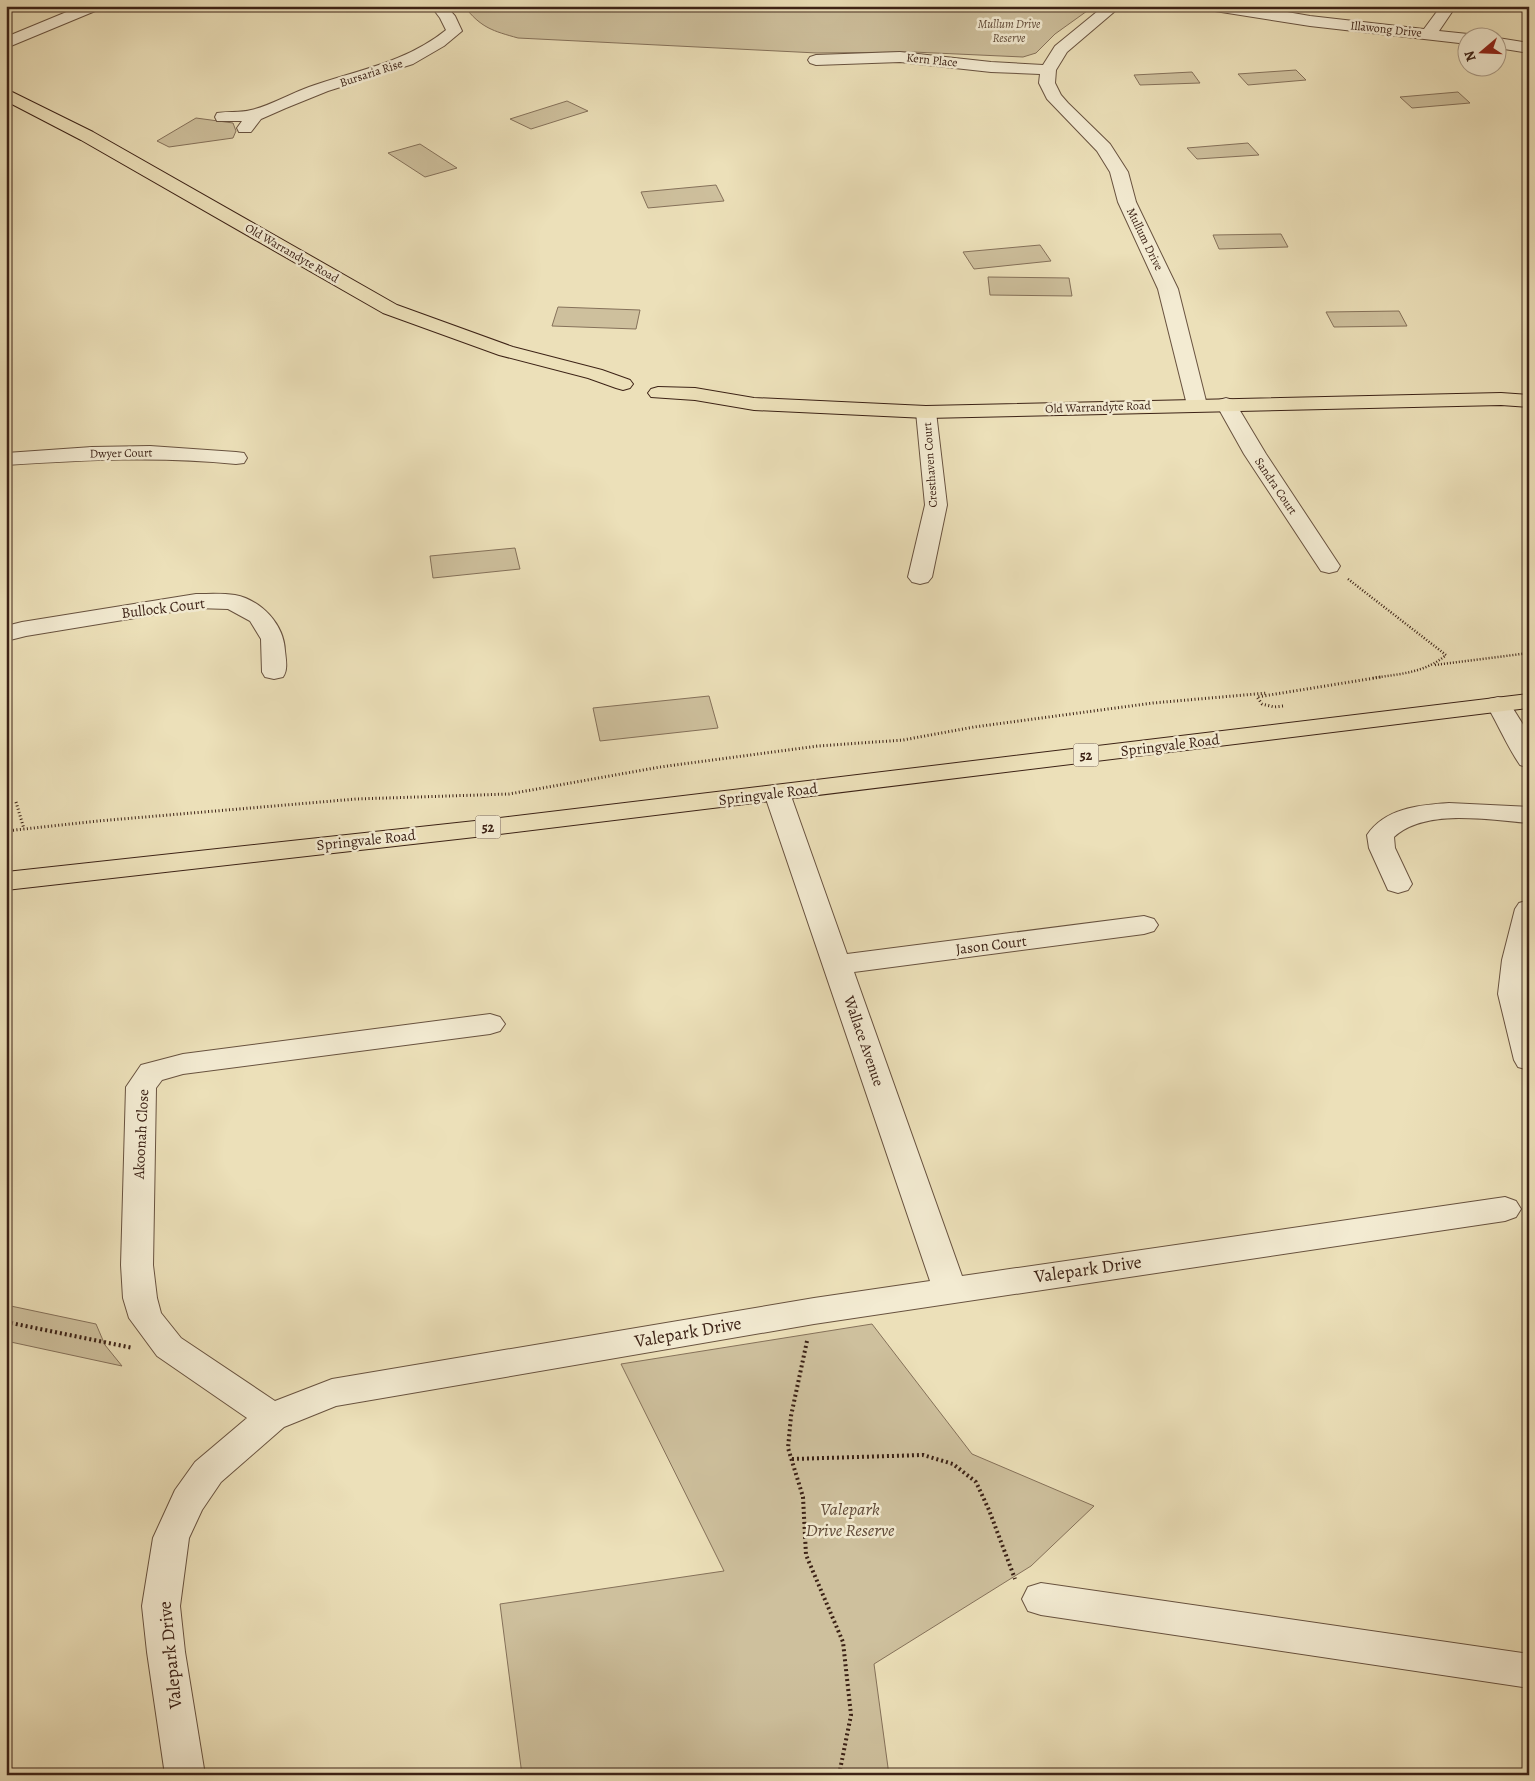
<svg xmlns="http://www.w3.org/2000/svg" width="1535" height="1781" viewBox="0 0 1535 1781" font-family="Alegreya,serif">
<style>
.green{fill:#cec09d;stroke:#85715a}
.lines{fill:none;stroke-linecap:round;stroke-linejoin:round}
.minor-casing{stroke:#68523f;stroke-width:2}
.major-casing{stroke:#3c2216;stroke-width:2}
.path-far2{stroke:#3c2216;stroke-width:2.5;stroke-dasharray:1 2;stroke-linecap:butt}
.path-far1{stroke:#3c2216;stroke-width:3;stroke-dasharray:1 2.5;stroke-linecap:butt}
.path{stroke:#3c2216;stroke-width:4;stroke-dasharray:2 3;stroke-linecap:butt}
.minor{fill:#f3ebd2;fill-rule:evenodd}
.major{fill:#ece0b9;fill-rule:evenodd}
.labels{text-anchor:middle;stroke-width:5;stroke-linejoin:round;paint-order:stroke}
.far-park-label{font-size:12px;font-style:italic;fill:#604a38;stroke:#f3ebd2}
.far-street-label{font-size:12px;fill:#3c2216;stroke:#f3ebd2}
.shield{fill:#f3ebd2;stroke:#735e4e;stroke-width:1}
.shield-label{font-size:14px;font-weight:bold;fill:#3c2216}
.street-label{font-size:15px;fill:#3c2216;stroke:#f3ebd2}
.near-street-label{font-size:18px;fill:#3c2216;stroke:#f3ebd2}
.near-park-label{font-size:18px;font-style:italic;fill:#604a38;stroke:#f3ebd2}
</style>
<rect width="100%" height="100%" fill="#ece0b9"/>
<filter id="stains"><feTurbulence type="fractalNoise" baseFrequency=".004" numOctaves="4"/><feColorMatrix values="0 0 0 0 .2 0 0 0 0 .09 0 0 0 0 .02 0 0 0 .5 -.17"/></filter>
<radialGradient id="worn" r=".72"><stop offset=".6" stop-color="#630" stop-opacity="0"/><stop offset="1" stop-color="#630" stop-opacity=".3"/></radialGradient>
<path class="green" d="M464 6H1094L1055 34 1036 53 1023 57 913 52 817 53 518 38C493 31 481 28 464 6Z
M1296 70 1306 80 1248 85 1238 74Z
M1192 72 1200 83 1140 85 1134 75Z
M1458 92 1470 103 1412 108 1400 97Z
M567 101 588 111 531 129 510 119Z
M196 118 233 123 236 131 233 138 169 147 157 141Z
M1248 143 1259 155 1197 159 1187 148Z
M420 144 457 168 425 177 388 153Z
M716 185 724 201 648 208 641 192Z
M1281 234 1288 247 1219 249 1213 235Z
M1040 245 1051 261 974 269 963 252Z
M988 277 1069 278 1072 296 990 295Z
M558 307 640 310 636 329 552 326Z
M1399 311 1407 326 1334 327 1326 312Z
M515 548 520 569 433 578 430 556Z
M709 696 718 728 600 741 593 708Z
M6 1305 96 1324 105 1345 122 1366 6 1341Z
M872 1324 972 1454 1094 1506 1031 1566 874 1664 889 1775H522L500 1604 724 1571 621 1364Z"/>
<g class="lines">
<g class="minor-casing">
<path id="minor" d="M81 6H102L100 9 6 48V37Z
M431 6H446L455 16 462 31 444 46 413 64 328 91 286 108 261 119 251 132H239L237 128 242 121H217L215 117 217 113C228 111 240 113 251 110 267 107 292 93 309 87 357 70 405 63 446 30L440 18Z
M1104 6H1121L1067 52 1056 70 1055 83 1061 95 1068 103 1110 144 1128 172 1136 202 1178 289 1207 405 1204 409 1197 411 1190 409 1187 405 1158 289 1118 202 1110 172 1097 151 1047 99 1039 83 1040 74 991 72 900 62 816 65 810 63 808 60 810 57 816 55 900 52 991 62 1043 65 1055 46Z
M1208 6H1253L1310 16 1424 29 1441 6H1456L1439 31 1468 34 1475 38H1468V44L1310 26 1215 11 1210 9Z
M1498 38 1529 43V53L1498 48Z
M1226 398 1233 400 1236 404 1266 454 1340 566 1337 571 1329 573 1321 571 1244 454 1216 404 1219 400Z
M926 406 933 408 936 412 947 505 932 577 928 582 920 584 912 582 908 577 925 505 916 412 919 408Z
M150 446 236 452 244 453 247 458 244 463 236 464C159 456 83 460 6 465V453L92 447Z
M196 594C209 594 222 593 235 595 261 600 284 624 285 651 286 660 288 670 283 677L274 679 265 677 262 672 261 639 250 621 228 609 196 608 26 636 6 641V626L22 622Z
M1498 697 1507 699 1529 734V768L1520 765C1507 746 1498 724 1486 704L1489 699Z
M777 785 786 787 790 793 847 954 1144 916 1154 919 1158 925 1154 931 1144 934 854 972 962 1276 1505 1197 1516 1201 1521 1209 1516 1217 1505 1221 814 1324 336 1406 284 1427 221 1482 202 1510 189 1538 180 1606 185 1652 205 1775H165L147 1652 142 1606 153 1538 175 1490 195 1462 247 1418 157 1356 129 1318 123 1298 121 1265 126 1087 141 1065 183 1054 490 1014 500 1017 505 1024 500 1031 490 1034 183 1074 162 1080 156 1088 153 1265 157 1298 161 1313 181 1338 275 1401 332 1379 814 1298 930 1281 764 793 768 787Z
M1449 803 1529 807V823C1489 820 1425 808 1394 837L1395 848 1412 884 1408 890 1398 893 1388 890 1369 848 1367 835C1385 808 1419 805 1449 803Z
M1529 900V973L1526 994 1529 1004V1070L1518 1067 1514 1060 1498 994 1502 960 1515 909 1519 903Z
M1041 1583 1529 1654V1688L1041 1615 1028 1611 1022 1599 1028 1587Z"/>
</g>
<g class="major-casing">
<path id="major" d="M6 89 93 132 397 305 513 347 602 370 630 380 633 384 630 388 623 390 616 388 588 378 499 355 383 313 81 140 6 101Z
M658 387 695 388 754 398 926 406 1501 393 1529 395V407L1501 405 926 418 754 410 695 400 651 397 648 393 651 389Z
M1529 694V708L475 837 6 890V872L475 821Z"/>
</g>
<path class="path-far2" d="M1348 579 1446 655C1425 673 1399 674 1373 678
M1435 665 1529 653"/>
<path class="path-far1" d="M1283 706 1274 707 1262 704 1257 697 1381 677
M16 802 24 829
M6 831 98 821 356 799 509 794 660 767 818 746 903 740 974 727 1153 703 1267 693"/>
<path class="path" d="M6 1322 133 1348
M807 1341 791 1416 788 1448 803 1497 806 1555 843 1642 851 1715 839 1775
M792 1459 923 1455 953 1464 976 1482 989 1510 1015 1579"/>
<use href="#minor" class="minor"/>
<use href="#major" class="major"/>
</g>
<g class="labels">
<g class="far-park-label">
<text x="1009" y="28">Mullum Drive<tspan x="1009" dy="14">Reserve</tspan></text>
</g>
<g class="far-street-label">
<text transform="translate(1386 29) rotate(6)" y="4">Illawong Drive</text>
<text transform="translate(932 60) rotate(6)" y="4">Kern Place</text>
<text transform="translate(371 73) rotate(-18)" y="4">Bursaria Rise</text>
<text transform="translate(1145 239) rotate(64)" y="4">Mullum Drive</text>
<text transform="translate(292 253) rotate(30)" y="4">Old Warrandyte Road</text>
<text transform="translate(1098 407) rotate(-2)" y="4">Old Warrandyte Road</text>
<text transform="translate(121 453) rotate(-1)" y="4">Dwyer Court</text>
<text transform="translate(930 465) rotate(-94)" y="4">Cresthaven Court</text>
<text transform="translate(1276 486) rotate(56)" y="4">Sandra Court</text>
</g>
<g class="shield">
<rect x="1073.5" y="743.5" width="25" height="23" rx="4"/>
<rect x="475.5" y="815.5" width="25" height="23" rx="4"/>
</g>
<g class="shield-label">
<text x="1086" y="760">52</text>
<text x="488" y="832">52</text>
</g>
<g class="street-label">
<text transform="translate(163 608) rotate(-7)" y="5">Bullock Court</text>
<text transform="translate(1170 745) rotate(-7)" y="5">Springvale Road</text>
<text transform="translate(768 794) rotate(-7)" y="5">Springvale Road</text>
<text transform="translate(366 840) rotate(-6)" y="5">Springvale Road</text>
<text transform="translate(991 945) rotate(-7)" y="5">Jason Court</text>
<text transform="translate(864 1041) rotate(71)" y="5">Wallace Avenue</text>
<text transform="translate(141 1134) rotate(-87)" y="5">Akoonah Close</text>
</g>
<g class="near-street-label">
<text transform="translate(1088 1269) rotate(-8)" y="6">Valepark Drive</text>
<text transform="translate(688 1332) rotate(-10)" y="6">Valepark Drive</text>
<text transform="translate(170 1655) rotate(-96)" y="6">Valepark Drive</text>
</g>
<g class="near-park-label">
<text x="850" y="1515">Valepark<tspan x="850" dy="21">Drive Reserve</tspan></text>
</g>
</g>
<rect width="1535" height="1781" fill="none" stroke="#ece0b9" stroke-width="25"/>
<rect x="8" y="8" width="1520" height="1766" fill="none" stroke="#3c2216" stroke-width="2.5"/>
<rect x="12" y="12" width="1510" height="1756" fill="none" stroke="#3c2216"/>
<g transform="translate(1482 52) rotate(251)"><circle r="24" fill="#f3ebd2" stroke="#aa9b87"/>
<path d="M0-4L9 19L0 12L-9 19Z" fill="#8f2418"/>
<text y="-8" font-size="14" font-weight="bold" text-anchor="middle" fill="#3c2216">N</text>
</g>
<rect width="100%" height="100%" filter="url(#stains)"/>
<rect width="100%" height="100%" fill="url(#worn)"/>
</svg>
